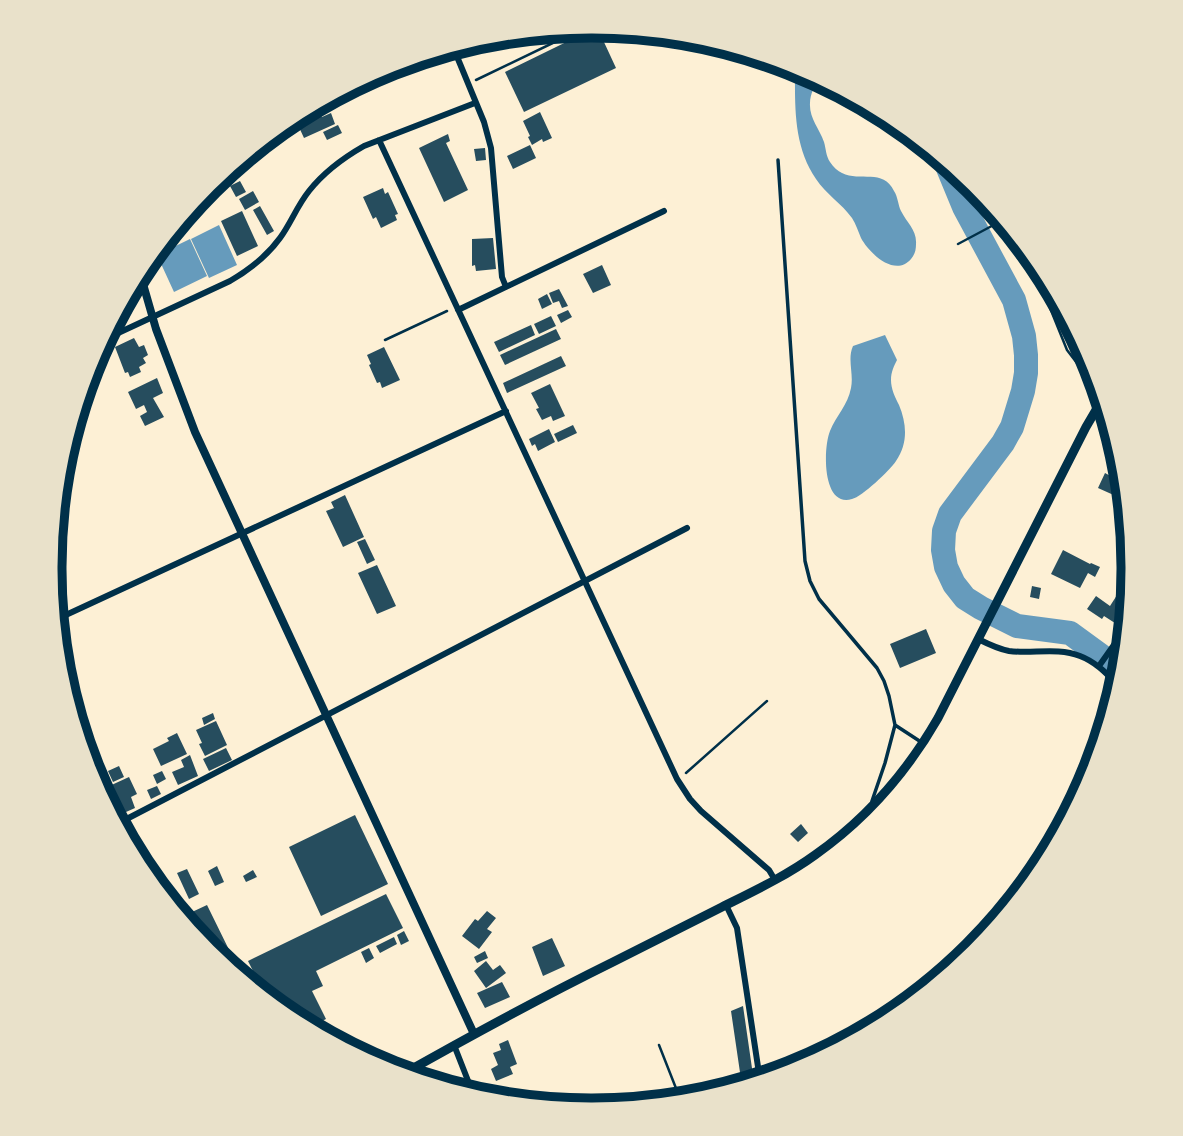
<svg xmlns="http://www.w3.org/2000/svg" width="1183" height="1136" viewBox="0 0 1183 1136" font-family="Raleway,sans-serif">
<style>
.water{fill:#669bbc}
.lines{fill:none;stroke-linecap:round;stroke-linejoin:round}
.river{stroke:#669bbc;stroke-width:24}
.building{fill:#264d5e}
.path{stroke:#003049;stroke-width:2.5}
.service{stroke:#003049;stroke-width:3.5}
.minor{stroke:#003049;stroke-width:6}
.tertiary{stroke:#003049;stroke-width:8}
.secondary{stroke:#003049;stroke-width:9}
.rim{fill:none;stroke:#003049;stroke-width:9}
</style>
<rect width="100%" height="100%" fill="#fdf0d5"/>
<path class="water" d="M795 66 818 78C815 86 810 94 810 103 809 118 819 128 824 142 826 149 826 156 830 162 833 167 838 171 842 173 860 182 883 168 894 191 898 197 898 205 901 211 907 223 917 230 916 244 916 250 915 254 911 259 895 278 869 253 861 238 858 231 856 224 852 218 842 204 826 194 816 179 793 145 795 106 795 66Z
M219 225 237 265 209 278 191 239Z
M190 239 207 276 174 292 157 255Z
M885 335 897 360C894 366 891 372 891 380 891 389 895 397 899 405 907 424 908 444 896 461 890 470 862 497 852 499 822 508 823 448 830 431 836 416 848 405 851 388 854 374 847 359 853 346Z"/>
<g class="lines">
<path class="river" d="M945 161 964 207 1014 300 1024 336 1026 355V373L1023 391 1012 427 1003 443 950 514 944 531 943 550 946 567 954 584 965 598 981 608 1017 626 1070 633 1107 660 1122 678"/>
</g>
<path class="building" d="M597 27 616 68 524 112 505 72Z
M540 112 552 138 543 142 542 139 532 145 528 137 530 136 523 121Z
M331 113 335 124 304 138 298 125 320 115 322 117Z
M338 125 342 133 327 140 323 132Z
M448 134 450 141 446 143 468 190 444 202 419 148Z
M530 145 536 158 513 169 507 156Z
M485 148 486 160 476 161 474 149Z
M240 181 246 192 236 197 230 186Z
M383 188 385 194 388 192 398 214 395 215 397 220 381 228 376 217 373 219 363 197Z
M253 191 259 202 245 210 239 199Z
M260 206 274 231 267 235 253 210Z
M242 211 258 246 237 256 221 221Z
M493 238 496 269 476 271 475 265 472 266V239Z
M602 265 611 285 593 293 583 274Z
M559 289 568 306 562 308 559 301 553 303 549 293Z
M547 294 552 304 542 309 538 299Z
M568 310 572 317 561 323 557 315Z
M551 316 556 326 539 334 534 324Z
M531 325 535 335 499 352 494 342Z
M556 329 561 339 505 365 500 355Z
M134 338 139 347 144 345 148 355 143 358 146 363 139 367 141 372 130 377 128 372 125 373 115 347Z
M384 347 400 380 382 388 380 382 377 383 369 365 371 364 367 355Z
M561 356 566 366 507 393 503 383Z
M157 378 163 393 153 398 164 417 145 426 140 416 147 412 144 405 136 409 128 392Z
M550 384 565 416 553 421 551 416 542 420 536 409 539 408 531 393Z
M573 425 577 433 558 442 554 434Z
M549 429 555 442 538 451 535 444 532 446 529 439Z
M1105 473 1125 484 1127 501 1098 488Z
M345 495 364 537 343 547 326 511 334 508 331 502Z
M1121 531 1130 536 1131 546 1117 539Z
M365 539 375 560 367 564 357 542Z
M1063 550 1090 564 1091 563 1100 567 1095 577 1088 573 1080 588 1051 574Z
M51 557 52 560 55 558 63 576 51 582 50 568Z
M377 565 396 606 377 614 358 573Z
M1032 586 1041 588 1039 599 1030 597Z
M1119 592 1130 599 1129 607 1118 625 1104 616 1102 619 1087 609 1096 596 1110 606Z
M926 629 936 653 900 668 890 644Z
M213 713 215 719 204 725 202 718Z
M216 721 227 745 205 756 199 744 202 743 196 730Z
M177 733 187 754 161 766 153 749 169 741 167 738Z
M226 748 232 760 209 771 203 759Z
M190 755 198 776 178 785 172 772 184 767 181 760Z
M119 766 124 777 113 782 108 771Z
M162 771 166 779 157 784 153 775Z
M129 777 137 794 131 797 135 808 126 812 112 815 97 786 103 784 105 788Z
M157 786 161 794 151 799 147 790Z
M355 815 388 884 321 916 289 847Z
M801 824 808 833 798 842 790 834Z
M217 866 224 882 215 886 208 871Z
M187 869 199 894 189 899 177 873Z
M253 870 257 877 246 882 243 876Z
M166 885 176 909 174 910 158 889Z
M386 894 403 928 316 971 323 986 312 991 326 1019 320 1022 329 1039 290 1018 267 999 248 961Z
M207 905 235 962 227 966 208 951 195 935 201 932 192 912Z
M487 911 496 918 487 929 492 932 479 949 462 936 475 919 478 921Z
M404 931 409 941 401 945 397 935Z
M394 937 397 944 380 953 376 946Z
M552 938 565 966 543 976 532 947Z
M369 948 374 958 366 963 361 952Z
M485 951 488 958 477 963 474 957Z
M486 961 493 970 500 965 506 973 486 988 474 971Z
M241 965 252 987 231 970Z
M502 982 510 997 485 1008 477 993Z
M743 1006 754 1082 742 1086 731 1011Z
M508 1040 517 1064 510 1067 513 1074 496 1081 491 1069 498 1065 493 1053 501 1050 499 1044Z"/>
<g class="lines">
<path class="path" d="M476 80 586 27
M982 194 1018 258 1040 283 1067 350 1083 371 1099 386
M958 244 1003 220
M385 340 447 311
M686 773 767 701
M659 1045 681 1101"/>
<path class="service" d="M778 160 805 561 810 581 819 599 877 668 884 681 889 696 895 725 885 763 872 801
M895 725 921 742"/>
<path class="minor" d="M458 45V59L484 122 491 148 502 277 506 287
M379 140 677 779 690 799 701 811 769 870 775 880
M458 310 664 211
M101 341 230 281C249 270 267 256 280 238 291 223 297 206 309 191 324 172 343 158 364 146L475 103
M55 620 506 411
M978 639C988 644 998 649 1009 651 1033 654 1057 647 1080 656 1096 662 1107 674 1119 686
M1099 666 1116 642
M117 824 687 528
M726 905 737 928 760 1080
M454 1045 474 1096"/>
<path class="tertiary" d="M139 270 156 329 195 432 474 1034"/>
<path class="secondary" d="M403 1074C472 1035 542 997 613 962 650 943 686 925 722 907 754 891 786 876 815 855 866 819 907 772 938 718L1086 427 1103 398"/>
</g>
<path d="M0 0H1183V1136H0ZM591 38H592A529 529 0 0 1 1121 567V569A529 529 0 0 1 592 1098H591A529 529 0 0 1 62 569V567A529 529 0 0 1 591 38Z" fill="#e9e1ca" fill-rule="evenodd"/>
<path class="rim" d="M591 38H592A529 529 0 0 1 1121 567V569A529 529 0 0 1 592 1098H591A529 529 0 0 1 62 569V567A529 529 0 0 1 591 38Z"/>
</svg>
